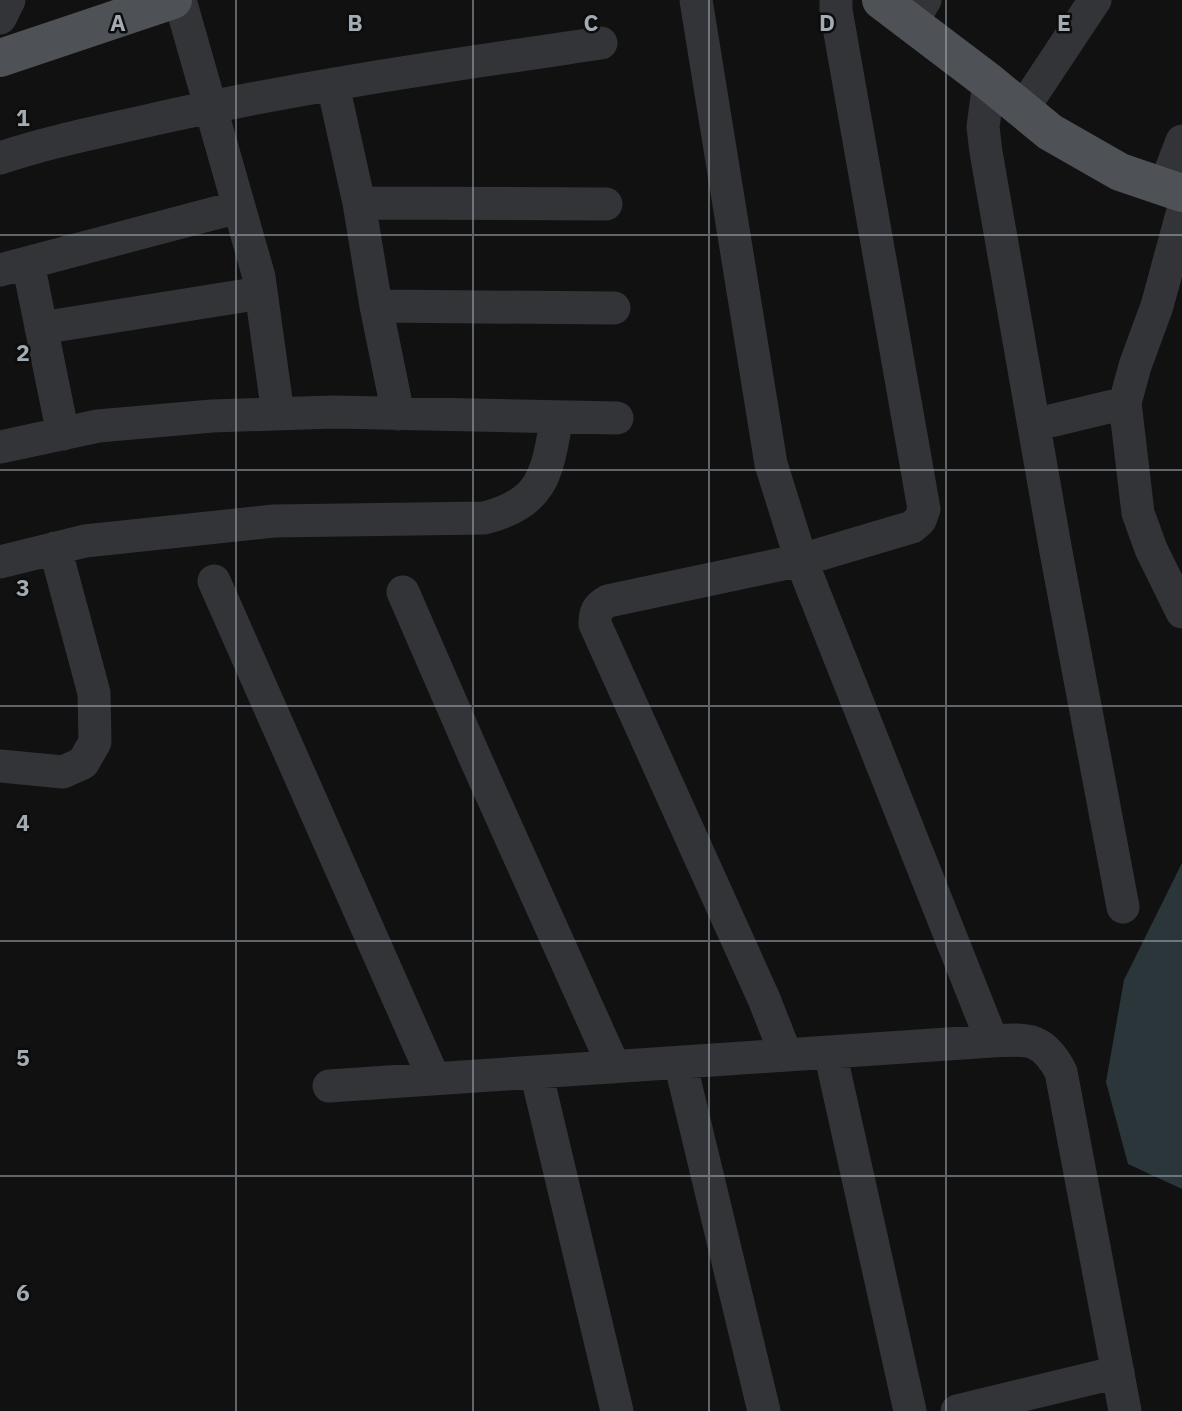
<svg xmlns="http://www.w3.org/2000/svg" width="1182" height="1411" viewBox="0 0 1182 1411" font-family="'IBM Plex Sans',sans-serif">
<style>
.water{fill:#2b363a}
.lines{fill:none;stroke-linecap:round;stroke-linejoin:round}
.minor{stroke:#323437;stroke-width:33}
.major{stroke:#4e5156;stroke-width:38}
.grid{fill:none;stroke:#a3abb3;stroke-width:2;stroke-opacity:0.55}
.grid-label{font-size:23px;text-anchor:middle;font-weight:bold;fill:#a3abb3;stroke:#0c0c0d;stroke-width:5;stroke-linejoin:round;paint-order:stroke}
</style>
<rect width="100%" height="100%" fill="#111112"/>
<path class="water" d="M1182 863V1189L1128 1164 1106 1082 1124 980Z"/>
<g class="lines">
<path class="minor" d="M180 0 259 277 278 414
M696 0 771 464 801 560 992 1041
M0 18 9 0
M911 23 925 0
M989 82 983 127 986 152 1056 552 1123 907
M333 85 359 203 376 306 398 414
M1022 110 1095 0
M0 158C51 141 103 131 155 119 302 86 452 65 601 43
M1164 188 1182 141
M359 203 606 204
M1182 214 1157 306 1135 366 1125 403 1138 513 1151 549 1182 612
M28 263 63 434
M0 270 238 207
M376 306 614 308
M41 328 261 293
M1034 425 1125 403
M0 447 98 426 212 416 334 412 617 418
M0 562 85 541 274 521 484 518C545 503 547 472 557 417
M214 581 434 1079
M403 592 476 760 614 1067
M0 766 63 772 83 763 95 742 94 693 55 548
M830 1052 910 1411
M786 1055 764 999 595 624C595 612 597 607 608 601L801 560 912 527 920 520 924 509 836 10V0
M680 1062 764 1411
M536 1072 617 1411
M329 1086 992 1041C1028 1039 1043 1037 1061 1072L1125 1411
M957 1411 1118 1372"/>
<path class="major" d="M881 0 989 82 1050 132 1120 172 1182 193
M0 58 173 0"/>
</g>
<path class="grid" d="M236 0V1411M473 0V1411M709 0V1411M946 0V1411M0 235H1182M0 470H1182M0 706H1182M0 941H1182M0 1176H1182"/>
<g class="grid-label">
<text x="118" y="31">A</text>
<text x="355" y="31">B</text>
<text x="591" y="31">C</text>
<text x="827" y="31">D</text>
<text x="1064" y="31">E</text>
<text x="23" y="126">1</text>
<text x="23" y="361">2</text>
<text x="23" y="596">3</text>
<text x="23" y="831">4</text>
<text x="23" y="1066">5</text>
<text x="23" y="1301">6</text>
</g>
</svg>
